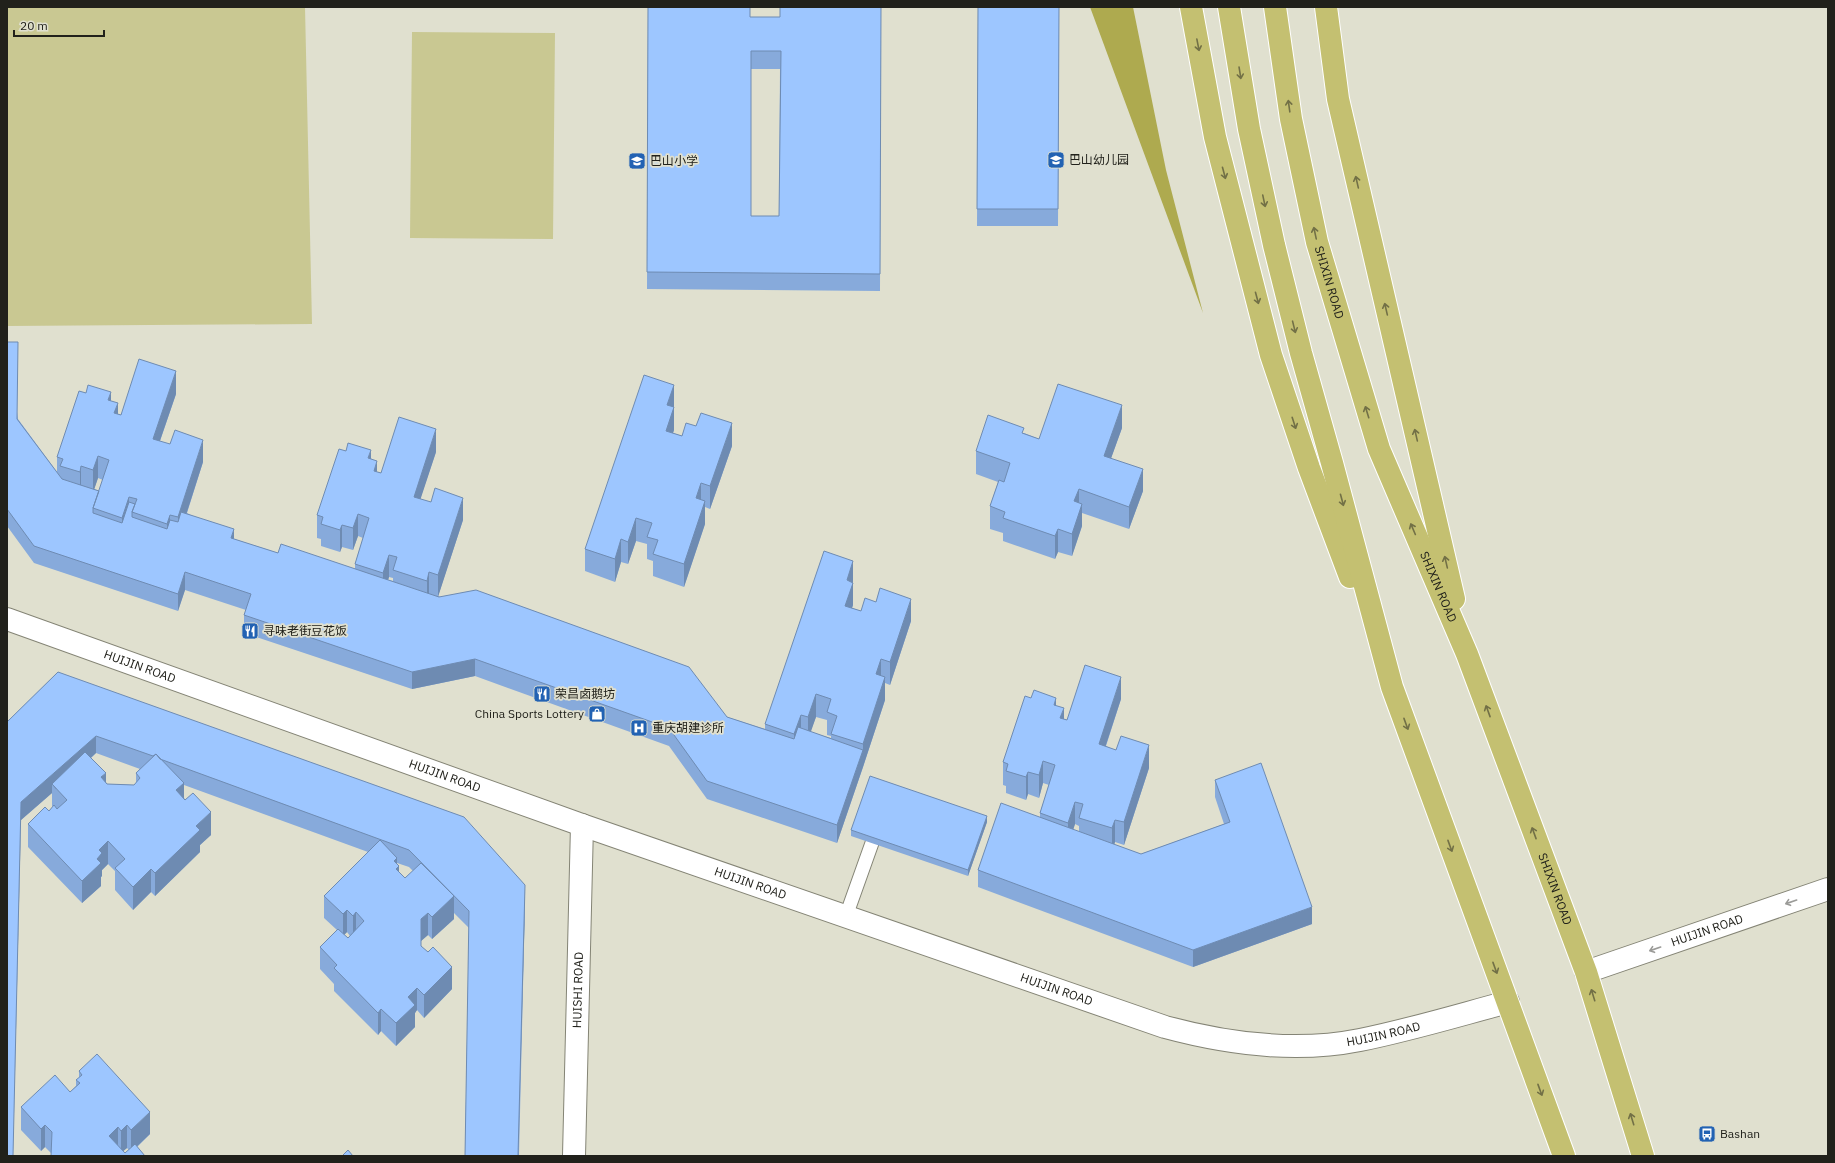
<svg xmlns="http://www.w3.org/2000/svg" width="1835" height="1163" viewBox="0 0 1835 1163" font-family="'IBM Plex Sans','Noto Sans SC',sans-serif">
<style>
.green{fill:#c9c892}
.forest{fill:#aeaa4f}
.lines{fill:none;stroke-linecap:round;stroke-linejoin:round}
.service-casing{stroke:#848475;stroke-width:15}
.tertiary-casing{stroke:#848475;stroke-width:24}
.primary-casing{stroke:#fff;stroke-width:24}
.service{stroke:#fff;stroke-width:13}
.tertiary{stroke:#fff;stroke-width:22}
.primary{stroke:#c4c071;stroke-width:22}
.wall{fill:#87aadb;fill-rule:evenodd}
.shaded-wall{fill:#6e8bb2}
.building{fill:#9dc6ff;stroke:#6e8bb2;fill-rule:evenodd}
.oneway{stroke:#727046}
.oneway2{stroke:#9b9b98}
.labels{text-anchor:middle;stroke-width:3.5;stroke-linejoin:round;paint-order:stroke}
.poi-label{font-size:12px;fill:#21211b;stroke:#e0e0cf;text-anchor:start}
.street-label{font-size:12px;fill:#21211b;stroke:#e0e0cf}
</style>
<rect width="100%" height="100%" fill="#e0e0cf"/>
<path class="green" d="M7 7H305L312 324 7 326Z
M412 32 555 33 553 239 410 238Z"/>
<path class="forest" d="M1090 7H1133L1166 170 1203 313Z"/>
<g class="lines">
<g class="service-casing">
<path id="service" d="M846 916 872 843"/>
</g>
<g class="tertiary-casing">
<g id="tertiary">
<path id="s1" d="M7 619 582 825 1165 1027C1228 1044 1295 1053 1360 1040 1410 1030 1459 1015 1508 1002"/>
<path id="s2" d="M1586 972 1828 889"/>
<path id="s3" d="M574 1156 582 825"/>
</g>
</g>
<g class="primary-casing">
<g id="primary">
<path d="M1191 7 1215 137 1271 355 1309 468 1350 577"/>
<path d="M1229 7 1249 129 1274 245 1301 353 1332 463 1392 687 1564 1156"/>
<path id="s4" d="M1275 7 1291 119 1317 242 1379 449 1467 654 1586 972 1643 1156"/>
<path d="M1326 7 1338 99 1454 599"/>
</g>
</g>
<use href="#service" class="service"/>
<use href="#tertiary" class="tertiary"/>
<use href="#primary" class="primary"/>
</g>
<path class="wall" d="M648 7 750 17H780L881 7 880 291 647 289ZM751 69H780L779 216H751Z
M978 7H1059L1058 226H977Z
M7 342 18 419 57 472V457L111 401 118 414 121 415 176 394 160 441 203 462 187 513 234 539 278 553 355 569V564L363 538 358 536 353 550 342 547 340 552 321 546V539L317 538V515L371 458 377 472 381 473 436 452 420 499 463 520 438 596 727 717 765 729V724L853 561V605L852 608 861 611 911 621 890 685 885 683V700L863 767 837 843 707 799 669 746 475 676 412 689 244 633V615L246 610 185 590 178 611 34 563 7 526ZM98 478 103 480 99 491 94 489ZM389 577 393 578V581L388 580ZM816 717 827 720V735L831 736V738L810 732Z
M674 385V430L673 433 682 436 732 446 710 509 705 507V524L684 587 653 576V561L647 559V544L636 541 628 564 621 562 615 582 585 571V549Z
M1122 428 1111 458 1143 491 1129 529 1082 513V526L1072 556 1058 552 1055 559 1003 541V533L990 529V506L998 482 976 474V451L1024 433 1039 439Z
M58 672 525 903 519 1156H465L469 928 454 913V919L432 939 428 935 421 941V946L452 989 424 1018 417 1010 415 1013V1027L396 1046 381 1031 378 1035 334 991V984L320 969V947L337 930 324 918V896L368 852 184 785V798L211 835 200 845V852L155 896 151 892 133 910 115 890V871L108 864 102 870V876L101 877V886L82 903 28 847V824L49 811 53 807 52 806V793L21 820 7 722ZM96 753 140 769 136 773V783L134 785 107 784 91 758ZM397 863 409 867 413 871 405 878 399 873ZM347 932 350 936 348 938 344 935Z
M1121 699 1106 746 1149 768 1124 845 1115 842 1114 845 1141 854 1224 824 1215 797V780L1312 924 1193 967 978 887V870L1040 818V813L1049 785 1043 783 1039 798 1028 794 1026 800 1006 793V786L1003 785V762L1056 706 1064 719 1067 720ZM1075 824 1079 826V832L1073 830Z
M987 822 968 876 851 836V830Z
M79 1071 150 1134 137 1147 145 1156 51 1153 45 1147 41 1151 21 1130V1107L70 1092 76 1086V1080L79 1078ZM127 1148 129 1150 125 1153 123 1151Z"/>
<path class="shaded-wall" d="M176 371V394L153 461V439Z
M674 385V430L666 453 667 405Z
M111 392V415L108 400Z
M118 403V425L114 413Z
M1122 405V428L1104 478V456Z
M732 423V446L710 509V486Z
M436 429V452L414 519V497Z
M203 440V462L178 540V517Z
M371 450V473L368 458Z
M98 456V478L93 493V470Z
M377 461V483L374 471Z
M81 466V489L80 494V472Z
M1143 469V491L1129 529V507Z
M701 483V506L696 498Z
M1079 489V511L1074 501Z
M129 497V519L122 540V518Z
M463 498V520L438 597V575Z
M705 501V524L684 587V564Z
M1082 504V526L1072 556V534Z
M358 514V536L353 550V528Z
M170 515V537L167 546V524Z
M636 518V541L628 564V542Z
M342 525V547L340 552V530Z
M234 529V547L231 538Z
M1058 529V552L1055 559V536Z
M621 539V562L615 582V559Z
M389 555V577L383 596V573Z
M853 561V605L845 628V606L847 580Z
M185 572V590L178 611V594Z
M429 572V595L427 604V581Z
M911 599V621L890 685V662Z
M475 659V676L412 689V672Z
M881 659V681L876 674Z
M885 677V700L863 767 837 843V825L863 750V744Z
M1121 677V699L1099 766V744Z
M816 694V717L808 740V717Z
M1056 698V720L1054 705Z
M1064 708V731L1060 718Z
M801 715V738L794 757V734Z
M96 736V753L56 789 52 784V793L21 820 13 1156 21 802Z
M1149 745V768L1124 845V822Z
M1043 761V783L1039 798V775Z
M1028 772V794L1026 800V777Z
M106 773V796L101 777Z
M184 783V806L176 790Z
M1075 802V824L1068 845V823Z
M211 812V835L200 845V852L155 896V873L196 826Z
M987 816V822L968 876V870Z
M1115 820V842L1112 851V828Z
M108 841V864L102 870V876L101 877V886L82 903V881L99 850Z
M397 858V868L399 866V889L394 861Z
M151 869V892L133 910V887Z
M525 885V903L518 1156Z
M454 896V919L432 939V917Z
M1312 907V924L1193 967V950Z
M347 910V932L343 936V914Z
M356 912V935L353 938V916Z
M428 913V935L421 941V919Z
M452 967V989L424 1018V995Z
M417 988V1010L415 1013V1027L396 1046V1023L408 997Z
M381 1009V1031L378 1035V1013Z
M150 1112V1134L131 1152V1130Z
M45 1125V1147L41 1151V1129Z
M127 1125V1148L121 1153V1131Z
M118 1127V1150L109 1136Z"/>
<path class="building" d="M648 7H750V17H780V7H881L880 274 647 272ZM751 51H781L779 216H751Z
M978 7H1059L1058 209H977Z
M7 342H18L17 419 62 479 99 491 93 508V513L122 523 129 502 135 504 132 512V517L167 529 170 520 178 522 181 512 234 529 231 538 278 553 281 544 439 597 476 590 689 667 727 717 794 739 798 727 863 750 837 825 707 781 669 728 475 659 412 672 244 615 251 594 185 572 178 594 34 546 7 509Z
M139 359 176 371 153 439 170 444 175 430 203 440 178 517 170 515 167 524 132 512 137 499 129 497 122 518 93 508 109 460 98 456 93 470 81 466 80 472 60 466 63 459 57 457 79 391 86 393 88 385 111 392 108 400 118 403 114 413 121 415Z
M644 375 674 385 667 405 674 407 666 431 682 436 686 423 696 426 701 413 732 423 710 486 701 483 696 498 705 501 684 564 653 554 658 540 647 537 652 523 636 518 628 542 621 539 615 559 585 549Z
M1058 384 1122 405 1104 456 1143 469 1129 507 1079 489 1074 501 1082 504 1072 534 1058 529 1055 536 1003 518 1005 512 990 506 999 480 1004 482 1010 463 976 451 988 415 1024 428 1022 433 1039 439Z
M399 417 436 429 414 497 431 502 435 488 463 498 438 575 429 572 427 581 393 570 397 557 389 555 383 573 355 564 369 518 358 514 353 528 342 525 340 530 321 524 323 517 317 515 339 449 346 451 348 443 371 450 368 458 377 461 374 471 381 473Z
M824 551 853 561 847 580 853 583 845 606 861 611 865 598 876 602 880 588 911 599 890 662 881 659 876 674 885 677 863 744 831 734 837 716 827 712 831 699 816 694 808 717 801 715 794 734 765 724Z
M1085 665 1121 677 1099 744 1116 750 1121 736 1149 745 1124 822 1115 820 1112 828 1079 818 1083 804 1075 802 1068 823 1040 813 1055 765 1043 761 1039 775 1028 772 1026 777 1006 771 1008 764 1003 762 1025 696 1031 698 1034 690 1056 698 1054 705 1064 708 1060 718 1067 720Z
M58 672 464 817 525 885 518 1156H465L469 911 409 850 160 759 156 754 153 756 96 736 21 802 13 1156H7V722Z
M85 752 106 773 101 777 107 784 134 785 140 778 136 773 156 754 184 783 176 790 185 800 193 793 211 812 196 826 200 830 155 873 151 869 133 887 115 868 125 859 108 841 99 850 102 853 97 859 101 863 82 881 28 824 45 807 49 811 54 805 57 809 67 800 52 784Z
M1261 763 1312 907 1193 950 978 870 1001 803 1141 854 1230 822 1215 780Z
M870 776 987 816 968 870 851 830Z
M380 840 397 858 394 861 399 866 396 869 405 878 421 863 454 896 432 917 428 913 421 919V946L428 952 433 947 452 967 424 995 417 988 408 997 415 1005 396 1023 381 1009 378 1013 334 968 337 965 320 947 338 929 348 938 364 921 356 912 353 916 347 910 343 914 324 896Z
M97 1054 150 1112 131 1130 127 1125 121 1131 118 1127 109 1136 125 1153 135 1144 145 1156H51L52 1132 45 1125 41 1129 21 1107 55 1075 70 1092 80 1083 76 1080 82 1075 79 1071Z
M348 1150 353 1156H342Z"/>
<defs><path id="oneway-shaft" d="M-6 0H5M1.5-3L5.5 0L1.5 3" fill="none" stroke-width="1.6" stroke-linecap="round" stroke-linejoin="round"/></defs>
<g class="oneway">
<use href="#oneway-shaft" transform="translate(1198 45) rotate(79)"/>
<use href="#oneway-shaft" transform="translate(1240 73) rotate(81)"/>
<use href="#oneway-shaft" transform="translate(1289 106) rotate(-98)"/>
<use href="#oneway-shaft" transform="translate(1224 173) rotate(75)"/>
<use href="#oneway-shaft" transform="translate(1357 182) rotate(-103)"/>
<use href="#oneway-shaft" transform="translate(1264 201) rotate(78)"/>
<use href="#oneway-shaft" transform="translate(1315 233) rotate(-102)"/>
<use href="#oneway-shaft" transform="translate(1257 298) rotate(75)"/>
<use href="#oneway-shaft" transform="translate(1386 309) rotate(-103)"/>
<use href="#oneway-shaft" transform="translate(1294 327) rotate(76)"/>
<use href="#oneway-shaft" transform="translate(1367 412) rotate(-107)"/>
<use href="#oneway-shaft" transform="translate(1294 423) rotate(72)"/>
<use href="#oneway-shaft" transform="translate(1416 435) rotate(-103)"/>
<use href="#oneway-shaft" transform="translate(1342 500) rotate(75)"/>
<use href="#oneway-shaft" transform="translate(1413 529) rotate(-113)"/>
<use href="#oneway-shaft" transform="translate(1446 562) rotate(-103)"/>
<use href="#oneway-shaft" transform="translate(1488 711) rotate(-110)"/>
<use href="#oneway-shaft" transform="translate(1406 724) rotate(70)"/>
<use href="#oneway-shaft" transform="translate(1534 833) rotate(-110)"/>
<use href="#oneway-shaft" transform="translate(1450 846) rotate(70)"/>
<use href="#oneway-shaft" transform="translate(1495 968) rotate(70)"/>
<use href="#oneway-shaft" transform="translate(1593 995) rotate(-107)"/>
<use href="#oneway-shaft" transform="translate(1540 1090) rotate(70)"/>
<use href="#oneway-shaft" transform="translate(1632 1119) rotate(-107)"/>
</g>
<g class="oneway2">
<use href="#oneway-shaft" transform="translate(1791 902) rotate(161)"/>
<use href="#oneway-shaft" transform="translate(1655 949) rotate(161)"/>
</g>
<defs>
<g id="school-square" transform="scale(0.9)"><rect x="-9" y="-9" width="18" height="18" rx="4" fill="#2262b3" stroke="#e0e0cf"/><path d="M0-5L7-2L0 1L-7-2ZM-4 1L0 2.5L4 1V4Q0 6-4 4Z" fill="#fff"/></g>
<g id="restaurant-square" transform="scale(0.9)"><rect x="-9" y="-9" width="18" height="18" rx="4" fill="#2262b3" stroke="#e0e0cf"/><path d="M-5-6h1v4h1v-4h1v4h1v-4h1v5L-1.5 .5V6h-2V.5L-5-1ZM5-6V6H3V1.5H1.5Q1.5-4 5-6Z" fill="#fff"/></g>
<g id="shop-square" transform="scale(0.9)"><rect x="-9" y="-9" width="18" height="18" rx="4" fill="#2262b3" stroke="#e0e0cf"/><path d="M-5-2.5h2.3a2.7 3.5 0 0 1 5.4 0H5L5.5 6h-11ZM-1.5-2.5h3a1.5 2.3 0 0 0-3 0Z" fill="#fff"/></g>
<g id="hospital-square" transform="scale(0.9)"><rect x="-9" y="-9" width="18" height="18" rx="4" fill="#2262b3" stroke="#e0e0cf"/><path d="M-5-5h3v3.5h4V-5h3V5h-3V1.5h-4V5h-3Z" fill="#fff"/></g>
<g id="bus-square" transform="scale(0.9)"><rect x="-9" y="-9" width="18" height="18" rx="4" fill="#2262b3" stroke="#e0e0cf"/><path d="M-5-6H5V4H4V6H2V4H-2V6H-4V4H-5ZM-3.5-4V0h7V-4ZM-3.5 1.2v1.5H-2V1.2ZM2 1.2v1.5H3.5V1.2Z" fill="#fff"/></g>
</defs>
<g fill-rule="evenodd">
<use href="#school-square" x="1056" y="160"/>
<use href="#school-square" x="637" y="161"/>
<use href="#restaurant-square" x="250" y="631"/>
<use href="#restaurant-square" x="542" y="694"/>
<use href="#shop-square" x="597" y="714"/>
<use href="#hospital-square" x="639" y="728"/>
<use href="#bus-square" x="1707" y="1134"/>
</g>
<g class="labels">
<g class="poi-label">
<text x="1069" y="164">巴山幼儿园</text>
<text x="650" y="165">巴山小学</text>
<text x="263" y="635">寻味老街豆花饭</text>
<text x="555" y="698">荣昌卤鹅坊</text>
<text x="584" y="718" text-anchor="end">China Sports Lottery</text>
<text x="652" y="732">重庆胡建诊所</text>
<text x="1720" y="1138">Bashan</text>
</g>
<g class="street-label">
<text dy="4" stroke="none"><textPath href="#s4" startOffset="281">SHIXIN ROAD</textPath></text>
<text dy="4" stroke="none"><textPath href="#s4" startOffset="605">SHIXIN ROAD</textPath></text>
<text dy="4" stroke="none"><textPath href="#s1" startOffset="141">HUIJIN ROAD</textPath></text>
<text dy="4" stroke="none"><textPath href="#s1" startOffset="465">HUIJIN ROAD</textPath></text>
<text dy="4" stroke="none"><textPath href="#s1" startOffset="789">HUIJIN ROAD</textPath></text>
<text dy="4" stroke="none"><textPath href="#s4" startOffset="929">SHIXIN ROAD</textPath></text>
<text dy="4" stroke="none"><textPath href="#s2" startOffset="128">HUIJIN ROAD</textPath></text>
<text dy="4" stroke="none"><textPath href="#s1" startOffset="1113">HUIJIN ROAD</textPath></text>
<text dy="4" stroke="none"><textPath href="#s3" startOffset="166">HUISHI ROAD</textPath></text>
<text dy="4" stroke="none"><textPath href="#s1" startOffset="1449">HUIJIN ROAD</textPath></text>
</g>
</g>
<rect width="1835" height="1163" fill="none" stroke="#21211b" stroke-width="16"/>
<path d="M14 30v6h90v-6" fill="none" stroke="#21211b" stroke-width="2"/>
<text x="20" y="30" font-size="12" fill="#21211b" stroke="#e0e0cf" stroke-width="3" paint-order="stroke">20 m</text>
</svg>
